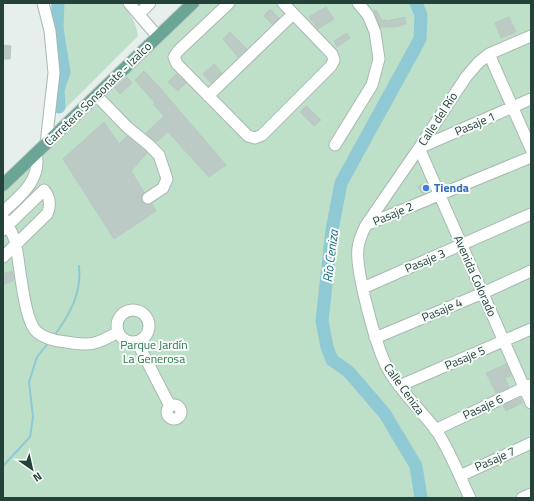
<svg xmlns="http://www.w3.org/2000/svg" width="534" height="501" viewBox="0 0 534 501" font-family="'Titillium Web',sans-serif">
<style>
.green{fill:#bfe0c8}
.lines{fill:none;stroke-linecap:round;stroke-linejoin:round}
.stream{stroke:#8ec9d4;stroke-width:2}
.river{stroke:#8ec9d4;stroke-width:13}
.building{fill:#bbcac4;stroke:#b8c9c2}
.minor-casing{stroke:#a8b8b2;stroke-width:13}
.major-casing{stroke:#c2cac8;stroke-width:14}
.minor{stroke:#fff;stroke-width:11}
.major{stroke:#6aa596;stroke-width:12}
.shop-dot{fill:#3f7fe0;stroke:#f7fbf9;stroke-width:1.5}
.labels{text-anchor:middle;stroke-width:4;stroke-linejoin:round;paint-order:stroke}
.street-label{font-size:12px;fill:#24423a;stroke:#f7fbf9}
.shop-label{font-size:12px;font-weight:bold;fill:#366cbe;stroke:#f7fbf9;text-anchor:start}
.park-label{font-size:12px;fill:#2d7a4b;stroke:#f7fbf9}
.water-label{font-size:13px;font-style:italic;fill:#1c6f80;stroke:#f7fbf9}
</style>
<rect width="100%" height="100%" fill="#e6efeb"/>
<path class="green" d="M59 3H121C130 13 136 22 138 36L65 109 61 90 68 72 58 28Z
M187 3H531V498H3V182Z"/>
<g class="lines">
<path class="stream" d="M54 336C70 314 82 293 79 266
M3 466 30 437 33 417 29 382 37 357 49 342"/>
<path class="river" d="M58 3 57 28 64 72 58 90 59 107
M416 3 421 15 420 39 341 183 332 230 322 321 327 347 332 360 349 372 385 414 416 466 421 498"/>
</g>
<path class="building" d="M326 7 334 19 318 29 309 17Z
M270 9 279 18 272 24 264 16Z
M376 10 382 20H386V21L405 17 406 24 396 27H380L374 11Z
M509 17 516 32 501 38 495 23Z
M230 32 247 49 238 57 223 39Z
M347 33 350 38 337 47 334 41Z
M3 45 11 46 10 59H3Z
M214 64 222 73 211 83 203 74Z
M144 71 161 89 226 165 209 177 168 132 156 142 146 133 164 116 153 104 155 103 135 80Z
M176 74 186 83 178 91 168 82Z
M127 77 132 83 120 94 115 88Z
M306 106 321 120 314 126 300 112Z
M104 122 119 144 127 136 147 153 131 171 144 192 142 195V202L145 204H152L156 211 114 239 63 159Z
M427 183 430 191 422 194 418 186Z
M12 271 14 280 3 285V274Z
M506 364 511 376 505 378 509 387 496 393 486 373Z
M520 398 522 403 506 411 503 405Z"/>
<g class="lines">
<g class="minor-casing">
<path id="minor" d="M43 3 50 31 54 73 46 144
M129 3 158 37
M229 3 178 51 174 57 177 64 248 136 255 138 262 135 331 66 334 60 332 54 283 3
M139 14 150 3
M489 54 531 149
M97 96 127 127 149 145 159 155 167 179 163 188 148 198
M208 96 293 14
M531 99 419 148 531 403
M335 145 372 85 379 59 375 32 368 15 358 3
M3 212C20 196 42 180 36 153
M3 217C7 224 13 233 15 241 20 261 23 320 37 332 45 339 56 341 66 342 90 346 96 345 118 332
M366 225 531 157
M3 257 47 214C51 206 50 197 44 190L3 230
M363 288 531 214
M117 326a16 16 0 1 1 32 0a16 16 0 1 1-32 0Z
M375 338 483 293 531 271
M137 342 170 406
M399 386 531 329
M167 412a7 7 0 1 1 14 0a7 7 0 1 1-14 0Z
M435 430 530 385
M460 476 531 443
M470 498C459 475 450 451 436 430 421 410 402 393 389 371 377 351 355 270 358 248 359 240 362 233 366 225L419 148 466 77 478 63 489 54 531 36
M522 498 531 494"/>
</g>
<g class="major-casing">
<path id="major" d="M3 185 193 3"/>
</g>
<use href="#minor" class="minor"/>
<use href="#major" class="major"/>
</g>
<circle class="shop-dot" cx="426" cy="188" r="4"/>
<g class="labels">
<g class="street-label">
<text transform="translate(98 94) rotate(-44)" y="4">Carretera Sonsonate - Izalco</text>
<text transform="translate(438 119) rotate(-57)" y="4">Calle del Río</text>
<text transform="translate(475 124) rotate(-23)" y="4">Pasaje 1</text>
<text transform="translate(393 214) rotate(-23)" y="4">Pasaje 2</text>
<text transform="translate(425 261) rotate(-23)" y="4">Pasaje 3</text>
<text transform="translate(475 276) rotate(66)" y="4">Avenida Colorado</text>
<text transform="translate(442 310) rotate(-23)" y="4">Pasaje 4</text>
<text transform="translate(465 358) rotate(-23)" y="4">Pasaje 5</text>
<text transform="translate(404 389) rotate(54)" y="4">Calle Ceniza</text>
<text transform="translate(483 407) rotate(-25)" y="4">Pasaje 6</text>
<text transform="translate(495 459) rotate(-24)" y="4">Pasaje 7</text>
</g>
<g class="shop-label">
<text x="434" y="192">Tienda</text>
</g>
<g class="park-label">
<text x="154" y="349">Parque Jardín<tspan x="154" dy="14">La Generosa</tspan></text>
</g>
<g class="water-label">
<text transform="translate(330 256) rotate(-83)" y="5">Río Ceniza</text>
</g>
</g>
<rect width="534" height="501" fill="none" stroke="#24423a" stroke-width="8"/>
<g transform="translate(32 469) rotate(146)" stroke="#f7fbf9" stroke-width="3" paint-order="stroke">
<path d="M0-3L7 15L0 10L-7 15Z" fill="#24423a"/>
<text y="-6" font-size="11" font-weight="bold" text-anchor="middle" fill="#24423a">N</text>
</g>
</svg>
